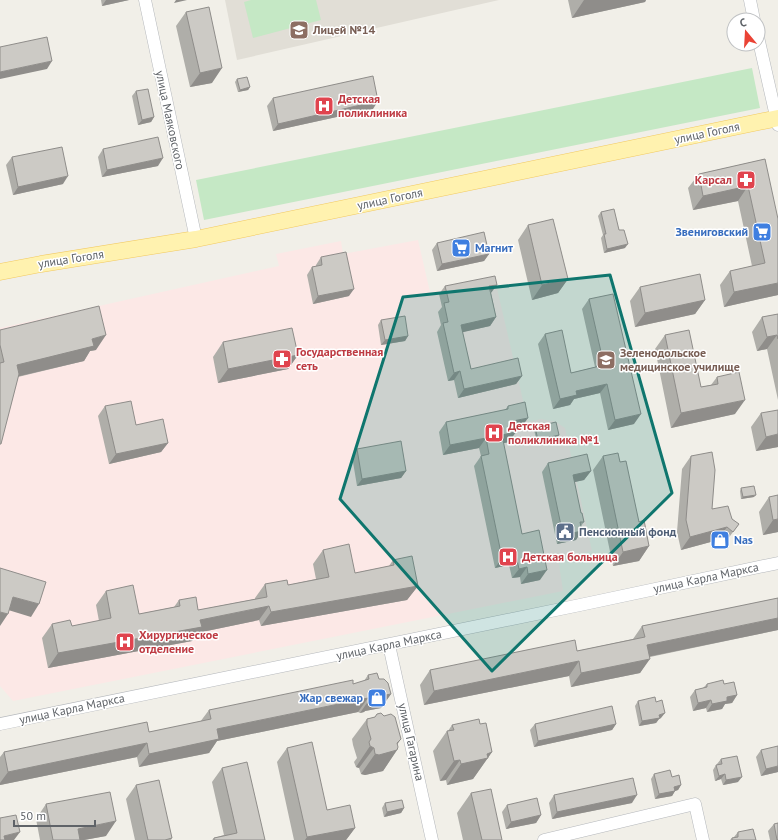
<svg xmlns="http://www.w3.org/2000/svg" width="778" height="840" viewBox="0 0 778 840" font-family="'PT Sans',sans-serif">
<style>
.education{fill:#e1ded6}
.medical{fill:#fce8e6}
.green{fill:#c5e8c5}
.lines{fill:none;stroke-linecap:round;stroke-linejoin:round}
.minor-casing{stroke:#b5b8bc;stroke-width:13}
.major-casing{stroke:#f2c960;stroke-width:17}
.minor{stroke:#fff;stroke-width:12}
.major{stroke:#fff2af;stroke-width:16}
.wall{fill:#afaea9}
.shaded-wall{fill:#8f8d8a}
.building{fill:#cccac5;stroke:#8f8d8a}
.marked{fill:#0f766e;fill-opacity:0.2;stroke:#0f766e;stroke-width:3;stroke-linejoin:round}
.labels{text-anchor:middle;stroke-width:3;stroke-linejoin:round;paint-order:stroke}
.education-label{font-size:12px;font-weight:bold;fill:#785e54;stroke:#fff;text-anchor:start}
.health-label{font-size:12px;font-weight:bold;fill:#be3a42;stroke:#fff;text-anchor:start}
.street-label{font-size:12px;fill:#5f6368;stroke:#fff}
.shop-label{font-size:12px;font-weight:bold;fill:#366cbe;stroke:#fff;text-anchor:end}
.service-label{font-size:12px;font-weight:bold;fill:#4e5e75;stroke:#fff;text-anchor:start}
</style>
<rect width="100%" height="100%" fill="#f1efe8"/>
<path class="education" d="M225 0H499L237 60Z"/>
<path class="medical" d="M418 240 430 292 495 280 528 422 541 419 556 422 565 428 592 551 558 558 563 591 13 701 0 686V328L279 266 276 254 341 241 343 254Z"/>
<path class="green" d="M251 0H316L321 20 253 38 244 2Z
M752 68 760 108 204 220 196 180Z"/>
<g class="lines">
<g class="minor-casing">
<path id="minor" d="M145 0 196 239
M750 0 754 20
M758 37 778 125
M389 645 432 840
M0 724 580 605 778 563
M544 840 695 804 703 840"/>
</g>
<g class="major-casing">
<path id="major" d="M0 272 41 264 196 239 778 118"/>
</g>
<use href="#minor" class="minor"/>
<use href="#major" class="major"/>
</g>
<path class="wall" d="M101 0H129L102 6Z
M568 0H646L645 2 572 18Z
M186 12 212 83 190 87 176 26Z
M237 79 250 87 248 90 238 92 235 82Z
M136 91 154 117 151 122 138 125 132 96Z
M273 98 373 109 273 131 267 106Z
M103 149 158 166 102 177 98 157Z
M12 157 63 184 13 195 6 165Z
M765 159 778 295 724 307 720 285 730 271 752 266 738 201 693 210 688 188 699 174Z
M601 212 619 230 625 248 604 253 601 238 603 235 598 216Z
M528 225 568 279 558 293 532 300 518 240Z
M437 243 489 254 484 261 437 271 432 250Z
M321 257 349 296 313 304 307 275 312 267 316 266V265Z
M445 286 491 293 496 317 490 326 462 332 471 369 522 376 516 384 458 398 454 380 448 381 437 332 441 325 438 312 442 307 439 294Z
M640 287 705 300 695 314 635 327 630 301Z
M589 299 634 424 608 430 600 393 574 399 570 405 553 409 538 344 545 334 571 373 595 367 582 309Z
M778 314V400L767 349 757 351 752 332 762 317Z
M381 320 408 336 405 341 381 345 378 325Z
M0 330 96 350 90 351 84 361 18 377 0 445Z
M665 335 701 387 711 385 717 377 735 414 671 428 655 349Z
M223 342 298 355 288 369 218 383 213 357Z
M105 406 136 425 168 443 161 452 109 464 98 416Z
M508 406 521 428 515 429 509 442 503 443 522 534 540 580 521 584 520 577 512 578 509 565 495 568 474 466 481 456 479 448 443 455 439 432 446 422 505 410Z
M761 413 778 447 756 451 751 427Z
M535 427 559 435 557 437 537 442 534 430Z
M357 449 406 471 401 478 357 486 352 456Z
M603 456 620 462 639 522 649 546 639 561 613 566 593 470Z
M691 456 712 509 732 519 739 524 724 544 718 540 681 550 677 532 682 469Z
M548 463 591 471 584 480 574 482 581 513 584 522 581 526 576 540 557 544 542 472Z
M741 488 754 497 741 499 740 491Z
M769 497 778 532 763 535 759 512Z
M323 550 355 573 389 566 393 560 418 586 407 600 261 626 259 620 197 633 192 641 48 668 42 638 52 624 72 626 99 621 96 605 106 591 139 614 174 607 179 600 198 610 255 599V598L265 584 288 585 316 579 313 564Z
M778 598V630L650 657 640 673 571 687 569 676 424 705 420 685 430 670 577 651 633 639 642 626Z
M368 675 379 679 391 694 381 708 365 711 364 712 360 713 358 712 217 741 209 753 139 767 137 757 0 785V757L4 752 149 732 200 722 209 710 353 684 364 681Z
M707 684H724L737 695 732 703 725 704 722 709 707 712 706 708 693 711 690 697 695 690 703 688Z
M638 701 661 718 659 719 656 723 639 726 635 706Z
M377 714 397 744V750L383 771 365 775 361 774 359 768 356 767 354 762 357 758 353 745 352 739 367 719 375 717Z
M480 724 492 752 473 779 447 785 446 780 440 781 433 751 447 731H448L452 725Z
M535 724H616L612 730 534 747 530 730Z
M287 748 327 810 355 828 346 840H294L277 762Z
M761 750 778 772 761 776 756 757Z
M721 759 738 782 723 785 721 779 715 781 713 770 716 765H717V764Z
M222 768 265 840H212L214 838 224 835 212 782Z
M654 774 672 777 681 785 678 790 675 791 672 796 655 799 651 779Z
M136 785 172 838 171 840H135L126 799Z
M471 793 502 840H463L457 813Z
M554 795 632 803 552 819 549 803Z
M385 803 404 808 401 813 384 817 382 808Z
M46 804 106 836 84 840H40L36 819Z
M507 805 541 815 536 823 506 829 502 812Z
M774 824 778 840H770L768 831Z
M738 832 756 840H730L732 838 734 837Z"/>
<path class="shaded-wall" d="M106 0H129L102 6Z
M176 0H187L174 3Z
M584 0H646L645 2 572 18Z
M52 61 47 69 0 79V72Z
M222 68 212 83 190 87 200 73Z
M250 87 248 90 238 92 240 90Z
M378 101 373 109 273 131 278 124Z
M154 117 151 122 138 125 142 120Z
M163 158 158 166 102 177 107 170Z
M68 176 63 184 13 195 18 187Z
M748 186 738 201 693 210 703 196Z
M628 244 625 248 604 253 607 249Z
M489 254 484 261 437 271 442 264Z
M568 279 558 293 532 300 542 285Z
M778 283V295L724 307 734 292Z
M497 285 491 293 489 286Z
M354 289 349 296 313 304 318 296Z
M705 300 695 314 635 327 645 313Z
M496 317 490 326 455 334 461 325Z
M106 335 96 350 90 351 84 361 7 379 17 365 92 339Z
M777 335 767 349 757 351 767 337Z
M408 336 405 341 381 345 385 340Z
M298 355 288 369 218 383 228 369Z
M460 371 454 380 448 381 454 373Z
M522 376 516 384 458 398 464 389Z
M607 384 600 393 574 399 570 405 553 409 560 399 576 391Z
M745 400 735 414 671 428 681 413Z
M641 414 634 424 608 430 615 420Z
M528 418 521 428 507 431 513 421Z
M516 432 509 442 495 445 502 435Z
M778 434V447L756 451 766 437Z
M559 435 557 437 537 442 538 440Z
M486 438 479 448 443 455 450 445Z
M168 443 161 452 109 464 116 454Z
M406 471 401 478 357 486 362 479Z
M591 471 584 480 566 484 573 475Z
M756 495 754 497 741 499 743 497Z
M778 519V532L763 535 773 520Z
M727 527 718 540 681 550 690 537Z
M582 531 576 540 557 544 563 535Z
M649 546 639 561 613 566 623 552Z
M516 555 509 565 495 568 502 558Z
M527 567 520 577 512 578 519 569Z
M547 570 540 580 521 584 528 574Z
M418 586 407 600 261 626 271 612Z
M13 597 39 604 31 617 5 609Z
M269 606 259 620 197 633 192 641 48 668 58 653 200 620Z
M0 612 8 614 0 626Z
M778 618V630L637 659 647 645Z
M650 659 640 673 571 687 581 673Z
M579 661 569 676 424 705 434 691Z
M391 694 381 708 365 711 364 712 360 713 369 700 375 697Z
M737 695 732 703 725 704 722 709 707 712 712 704 727 697Z
M368 698 358 712 217 741 209 753 139 767 149 754 217 729Z
M711 700 706 708 693 711 698 703Z
M665 713 661 718 659 719 656 723 639 726 642 721 659 715Z
M616 724 612 730 534 747 538 741Z
M401 739 392 752 397 750 383 771 365 775 361 774 375 754 397 743Z
M147 743 137 757 0 785V783L8 772Z
M370 746 374 748 359 768 356 767Z
M492 752 473 779 447 785 461 764 487 754Z
M460 760 446 780 440 781 454 761Z
M778 766V772L761 776 766 769Z
M725 774 721 779 715 781 719 776Z
M742 777 738 782 723 785 726 780Z
M681 785 678 790 675 791 672 796 655 799 659 794 674 787Z
M637 795 632 803 552 819 557 812Z
M404 808 401 813 384 817 387 812Z
M541 815 536 823 506 829 511 822Z
M116 821 106 836 84 840H70L78 829Z
M355 828 346 840H305L307 837Z
M20 832 14 840H1L4 836Z"/>
<path class="building" d="M209 7 222 68 200 73 186 12Z
M47 37 52 61 0 72V47Z
M373 76 378 101 278 124 273 98Z
M247 77 250 87 240 90 237 79Z
M148 89 154 117 142 120 136 91Z
M158 137 163 158 107 170 103 149Z
M62 147 68 176 18 187 12 157Z
M765 159 778 219V283L734 292 730 271 765 263 748 186 703 196 699 174Z
M614 209 619 230H624L628 244 607 249 604 234H606L601 212Z
M553 219 568 279 542 285 528 225Z
M484 232 489 254 442 264 437 243Z
M346 252 354 289 318 296 312 267 322 265 321 257Z
M700 274 705 300 645 313 640 287Z
M495 276 497 285 489 286 496 317 461 325 471 369 518 358 522 376 464 389 460 371 454 373 443 323 448 322 444 303 449 302 445 286Z
M613 294 641 414 615 420 607 384 576 391 577 395 560 399 545 334 562 330 571 373 604 365 589 299Z
M99 306 106 335 92 339 94 346 17 365 19 374 1 444H0V363L4 362 0 345V330Z
M778 314V339L777 335 767 337 762 317Z
M405 316 408 336 385 340 381 320Z
M292 328 298 355 228 369 223 342Z
M689 330 701 387 718 384 717 377 739 372 745 400 681 413 665 335Z
M131 401 136 425 163 419 168 443 116 454 105 406Z
M525 402 528 418 513 421 516 432 502 435 522 534 539 530 547 570 528 574 527 567 519 569 516 555 502 558 481 456 489 454 486 438 450 445 446 422 508 409V406Z
M778 410V434L766 437 761 413Z
M556 422 559 435 538 440 535 427Z
M401 441 406 471 362 479 357 449Z
M712 452 715 470 712 509 728 506 732 519 739 524 733 532 727 527 690 537 686 520 691 456Z
M618 453 620 462 626 461 639 522 644 520 649 546 623 552 603 456Z
M587 454 591 471 573 475 581 513H582L584 522H580L582 531 563 535 548 463Z
M754 486 756 495 743 497 741 488Z
M778 495V519L773 520 769 497Z
M349 544 355 573 394 565 393 560 412 556 418 586 271 612 269 606 200 620 202 627 58 653 52 624 70 620 72 626 111 618 106 591 133 585 139 614 180 606 179 600 196 597 198 610 267 597 265 584 287 580 288 585 329 577 323 550Z
M0 568 46 582 39 604 13 597 8 614 0 612Z
M778 598V618L647 645 650 659 581 673 579 661 434 691 430 670 575 640 577 651 645 637 642 626Z
M377 673 379 679H384L388 683 391 694 375 697 374 699 369 700 368 698 217 729 219 739 149 754 147 743 8 772 4 752 147 722 149 732 211 719 209 710 353 680V684L369 679 368 675Z
M723 680 724 684 734 682 737 695 727 697V701L712 704 711 700 698 703 695 690 707 687V684Z
M655 697 656 702 662 700 665 713 659 715 660 718 642 721 638 701Z
M612 706 616 724 538 741 535 724Z
M381 713 384 716 391 714 395 717 401 739 397 743 398 747 397 750 379 755 375 754 374 748 370 746 369 742 371 739 367 725V719L375 717 377 714Z
M479 719 480 724 486 723 492 752 487 754 488 758 461 764 460 760 454 761 447 731 454 730 452 725Z
M312 742 327 810 350 805 355 828 307 837 287 748Z
M778 746V766L766 769 761 750Z
M737 756 742 777 726 780 725 774 719 776 716 765 722 764 721 759Z
M247 762 265 840H214V838L237 833 222 768Z
M670 770 672 777 679 775 681 785 674 787 675 791 659 794 654 774Z
M633 778 637 795 557 812 554 795Z
M159 780 172 838 165 840H148L136 785Z
M491 789 502 840H482L471 793Z
M110 792 116 821 78 829 80 840H53L46 804Z
M537 798 541 815 511 822 507 805Z
M402 800 404 808 387 812 385 803Z
M16 815 20 832 4 836 5 840H0V818Z
M778 823V840H777L774 824Z
M753 829 756 840H732V838L738 837V832Z"/>
<path class="marked" d="M610 275 672 493 492 671 340 499 403 297Z"/>
<defs>
<g id="school-square" transform="scale(1)"><rect x="-9" y="-9" width="18" height="18" rx="4" fill="#8d6e63" stroke="#fff"/><path d="M0-5L7-2L0 1L-7-2ZM-4 1L0 2.5L4 1V4Q0 6-4 4Z" fill="#fff"/></g>
<g id="hospital-square" transform="scale(1)"><rect x="-9" y="-9" width="18" height="18" rx="4" fill="#e0444e" stroke="#fff"/><path d="M-5-5h3v3.5h4V-5h3V5h-3V1.5h-4V5h-3Z" fill="#fff"/></g>
<g id="pharmacy-square" transform="scale(1)"><rect x="-9" y="-9" width="18" height="18" rx="4" fill="#e0444e" stroke="#fff"/><path d="M-2-6h4v4h4v4h-4v4h-4v-4h-4v-4h4Z" fill="#fff"/></g>
<g id="supermarket-square" transform="scale(1)"><rect x="-9" y="-9" width="18" height="18" rx="4" fill="#3f7fe0" stroke="#fff"/><path d="M-6-5.5h2.5l.6 2H6L4.5 2H-2.5L-4.4-4H-6ZM-1.5 3.2a1.3 1.3 0 1 0 .1 0ZM3 3.2a1.3 1.3 0 1 0 .1 0Z" fill="#fff"/></g>
<g id="university-square" transform="scale(1)"><rect x="-9" y="-9" width="18" height="18" rx="4" fill="#8d6e63" stroke="#fff"/><path d="M0-5L7-2L0 1L-7-2ZM-4 1L0 2.5L4 1V4Q0 6-4 4Z" fill="#fff"/></g>
<g id="civic-square" transform="scale(1)"><rect x="-9" y="-9" width="18" height="18" rx="4" fill="#5c6f8a" stroke="#fff"/><path d="M-.6-6.5H3V-4.5H.6V-3L4-1V1h2V6H-6V1h2V-1L-.6-3ZM-1.2 2.5V6h2.4V2.5Z" fill="#fff"/></g>
<g id="shop-square" transform="scale(1)"><rect x="-9" y="-9" width="18" height="18" rx="4" fill="#3f7fe0" stroke="#fff"/><path d="M-5-2.5h2.3a2.7 3.5 0 0 1 5.4 0H5L5.5 6h-11ZM-1.5-2.5h3a1.5 2.3 0 0 0-3 0Z" fill="#fff"/></g>
</defs>
<g fill-rule="evenodd">
<use href="#school-square" x="299" y="30"/>
<use href="#hospital-square" x="324" y="106"/>
<use href="#pharmacy-square" x="746" y="180"/>
<use href="#supermarket-square" x="762" y="232"/>
<use href="#supermarket-square" x="461" y="248"/>
<use href="#pharmacy-square" x="282" y="359"/>
<use href="#university-square" x="606" y="360"/>
<use href="#hospital-square" x="494" y="433"/>
<use href="#civic-square" x="565" y="532"/>
<use href="#shop-square" x="720" y="540"/>
<use href="#hospital-square" x="508" y="557"/>
<use href="#hospital-square" x="125" y="642"/>
<use href="#shop-square" x="377" y="698"/>
</g>
<g class="labels">
<g class="education-label">
<text x="313" y="34">Лицей №14</text>
<text x="620" y="357">Зеленодольское<tspan x="620" dy="14">медицинское училище</tspan></text>
</g>
<g class="health-label">
<text x="338" y="103">Детская<tspan x="338" dy="14">поликлиника</tspan></text>
<text x="732" y="184" text-anchor="end">Карсал</text>
<text x="296" y="356">Государственная<tspan x="296" dy="14">сеть</tspan></text>
<text x="508" y="430">Детская<tspan x="508" dy="14">поликлиника №1</tspan></text>
<text x="522" y="561">Детская больница</text>
<text x="139" y="639">Хирургическое<tspan x="139" dy="14">отделение</tspan></text>
</g>
<g class="street-label">
<text transform="translate(170 120) rotate(78)" y="4">улица Маяковского</text>
<text transform="translate(707 133) rotate(-12)" y="4">улица Гоголя</text>
<text transform="translate(390 199) rotate(-12)" y="4">улица Гоголя</text>
<text transform="translate(71 259) rotate(-9)" y="4">улица Гоголя</text>
<text transform="translate(706 578) rotate(-12)" y="4">улица Карла Маркса</text>
<text transform="translate(389 645) rotate(-12)" y="4">улица Карла Маркса</text>
<text transform="translate(72 709) rotate(-12)" y="4">улица Карла Маркса</text>
<text transform="translate(411 742) rotate(77)" y="4">улица Гагарина</text>
</g>
<g class="shop-label">
<text x="748" y="236">Звениговский</text>
<text x="475" y="252" text-anchor="start">Магнит</text>
<text x="734" y="544" text-anchor="start">Nas</text>
<text x="363" y="702">Жар свежар</text>
</g>
<g class="service-label">
<text x="579" y="536">Пенсионный фонд</text>
</g>
</g>
<g transform="translate(746 32) rotate(342)"><circle r="19" fill="#ffffff" stroke="#bfc1c3"/>
<path d="M0-3L7 15L0 10L-7 15Z" fill="#ea4335"/>
<text y="-6" font-size="11" font-weight="bold" text-anchor="middle" fill="#5f6368">С</text>
</g>
<path d="M14 820v6h81v-6" fill="none" stroke="#5f6368" stroke-width="2"/>
<text x="20" y="820" font-size="12" fill="#5f6368" stroke="#ffffff" stroke-width="3" paint-order="stroke">50 m</text>
</svg>
